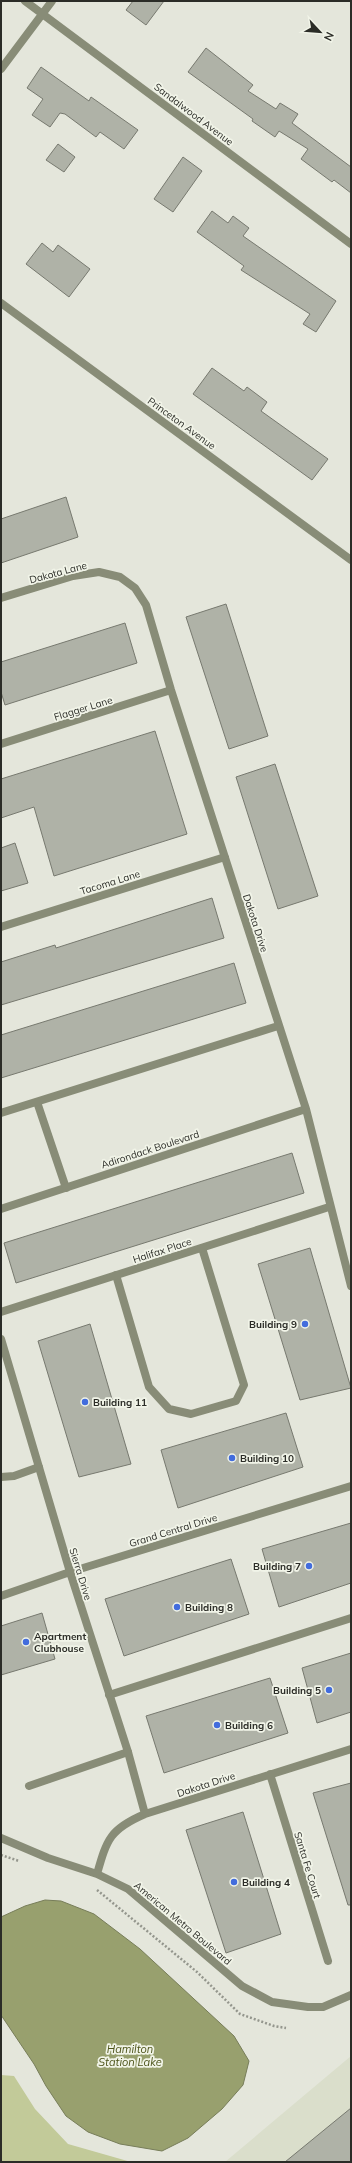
<svg xmlns="http://www.w3.org/2000/svg" width="352" height="2163" viewBox="0 0 352 2163" font-family="Mulish,sans-serif">
<style>
.built{fill:#dadecb}
.green{fill:#c2ca99}
.water{fill:#98a06e;stroke:#777d59}
.building{fill:#afb2a7;stroke:#77796f}
.lines{fill:none;stroke-linecap:round;stroke-linejoin:round}
.path{stroke:#94968d;stroke-width:2.5;stroke-dasharray:2 2;stroke-linecap:butt}
.service{stroke:#888c77;stroke-width:8}
.minor{stroke:#888c77;stroke-width:8}
.poi-dot{fill:#426cdd;stroke:#f1f4e8;stroke-width:1.5}
.labels{text-anchor:middle;stroke-width:3.5;stroke-linejoin:round;paint-order:stroke}
.street-label{font-size:10px;fill:#2b2c27;stroke:#f1f4e8}
.poi-label{font-size:10px;font-weight:bold;fill:#2b2c27;stroke:#f1f4e8;text-anchor:start}
.water-label{font-size:11px;font-style:italic;fill:#4d541a;stroke:#f1f4e8}
</style>
<rect width="100%" height="100%" fill="#e4e6db"/>
<path class="built" d="M351 2056V2162H225Z"/>
<path class="green" d="M1 2075 14 2076 35 2109 68 2144 131 2162H1Z"/>
<path class="water" d="M45 1900 61 1901 94 1914 140 1949 234 2036 249 2061 243 2085 222 2109 188 2138 162 2151 120 2144 88 2132 66 2116 46 2086 34 2064 1 2015V1917L25 1906Z"/>
<path class="building" d="M133 1H164L146 25 126 10Z
M206 48 253 85 248 91 276 109 280 103 298 114 292 123 351 167V193L334 180 332 182 301 159 308 149 279 131 275 137 252 121 253 119 188 72Z
M41 67 89 101 91 97 138 130 124 149 100 132 96 137 65 114 60 113 50 127 32 115 43 99 27 88Z
M58 144 75 157 64 172 46 160Z
M183 157 202 171 173 212 154 199Z
M212 211 228 223 233 216 249 228 243 236 336 301 316 332 303 324 310 314 241 270 244 266 197 232Z
M42 243 53 252 58 245 90 269 69 297 26 264Z
M212 368 244 391 247 387 267 402 261 411 328 459 312 480 193 394Z
M66 497 78 537 1 563V519Z
M226 604 268 736 229 749 186 617Z
M125 623 137 663 5 705 1 692V662Z
M155 731 187 834 54 876 34 807 1 818V779Z
M275 764 318 896 278 909 236 777Z
M15 843 28 883 1 891V848Z
M212 898 224 938 1 1005V962L55 945 56 948Z
M234 963 246 1003 1 1078V1035Z
M292 1153 304 1193 16 1283 4 1243Z
M310 1248 351 1388 300 1400 258 1264Z
M90 1324 131 1464 79 1477 38 1341Z
M286 1413 303 1467 178 1508 161 1450Z
M351 1523V1583L279 1607 262 1549Z
M231 1559 249 1614 124 1656 105 1599Z
M42 1613 55 1659 1 1675V1626Z
M351 1653V1712L317 1723 302 1668Z
M270 1678 288 1733 164 1773 146 1716Z
M351 1783V1905H348L313 1793Z
M243 1812 281 1934 226 1953 186 1830Z
M351 2108V2162H285Z"/>
<g class="lines">
<path class="path" d="M1 1855 19 1861
M97 1890 197 1972 240 2014 274 2026 286 2028"/>
<path class="service" d="M37 1102 66 1188
M116 1275 149 1387 169 1409 191 1414 236 1401 244 1385 202 1248
M1 1477 14 1476 39 1467
M109 1695 351 1618
M29 1786 128 1752"/>
<path class="minor" d="M25 1 351 244
M1 69 52 1
M1 303 351 560
M1 598 73 576 99 572 120 577 135 588 146 605 171 690 306 1109 351 1286
M1 744 171 690
M1 927 225 857
M1 1113 278 1026
M1 1209 306 1109
M1 1312 329 1207
M1 1339 70 1572 128 1752 145 1814
M1 1596 70 1572 351 1486
M270 1774 328 1961
M1 1838 48 1858 97 1874 128 1889 242 1986 272 2002 308 2007H323L351 1995
M97 1874C107 1839 110 1829 145 1814L351 1749"/>
</g>
<g class="poi-dot">
<circle cx="305" cy="1324" r="4"/>
<circle cx="85" cy="1402" r="4"/>
<circle cx="232" cy="1458" r="4"/>
<circle cx="309" cy="1566" r="4"/>
<circle cx="177" cy="1607" r="4"/>
<circle cx="26" cy="1642" r="4"/>
<circle cx="329" cy="1690" r="4"/>
<circle cx="217" cy="1725" r="4"/>
<circle cx="234" cy="1882" r="4"/>
</g>
<g class="labels">
<g class="street-label">
<text transform="translate(194 114) rotate(37)" y="4">Sandalwood Avenue</text>
<text transform="translate(182 423) rotate(36)" y="4">Princeton Avenue</text>
<text transform="translate(58 572) rotate(-15)" y="4">Dakota Lane</text>
<text transform="translate(83 708) rotate(-17)" y="4">Flagger Lane</text>
<text transform="translate(110 882) rotate(-17)" y="4">Tacoma Lane</text>
<text transform="translate(256 923) rotate(72)" y="4">Dakota Drive</text>
<text transform="translate(150 1149) rotate(-18)" y="4">Adirondack Boulevard</text>
<text transform="translate(162 1250) rotate(-18)" y="4">Halifax Place</text>
<text transform="translate(173 1530) rotate(-17)" y="4">Grand Central Drive</text>
<text transform="translate(81 1574) rotate(73)" y="4">Sierra Drive</text>
<text transform="translate(206 1784) rotate(-18)" y="4">Dakota Drive</text>
<text transform="translate(308 1865) rotate(73)" y="4">Santa Fe Court</text>
<text transform="translate(183 1923) rotate(40)" y="4">American Metro Boulevard</text>
</g>
<g class="poi-label">
<text x="297" y="1328" text-anchor="end">Building 9</text>
<text x="93" y="1406">Building 11</text>
<text x="240" y="1462">Building 10</text>
<text x="301" y="1570" text-anchor="end">Building 7</text>
<text x="185" y="1611">Building 8</text>
<text x="34" y="1640">Apartment<tspan x="34" dy="12">Clubhouse</tspan></text>
<text x="321" y="1694" text-anchor="end">Building 5</text>
<text x="225" y="1729">Building 6</text>
<text x="242" y="1886">Building 4</text>
</g>
<g class="water-label">
<text x="130" y="2053">Hamilton<tspan x="130" dy="13">Station Lake</tspan></text>
</g>
</g>
<rect width="352" height="2163" fill="none" stroke="#2b2c27" stroke-width="4"/>
<g transform="translate(320 32) rotate(116)" stroke="#f1f4e8" stroke-width="3" paint-order="stroke">
<path d="M0-3L7 15L0 10L-7 15Z" fill="#2b2c27"/>
<text y="-6" font-size="11" font-weight="bold" text-anchor="middle" fill="#2b2c27">N</text>
</g>
</svg>
